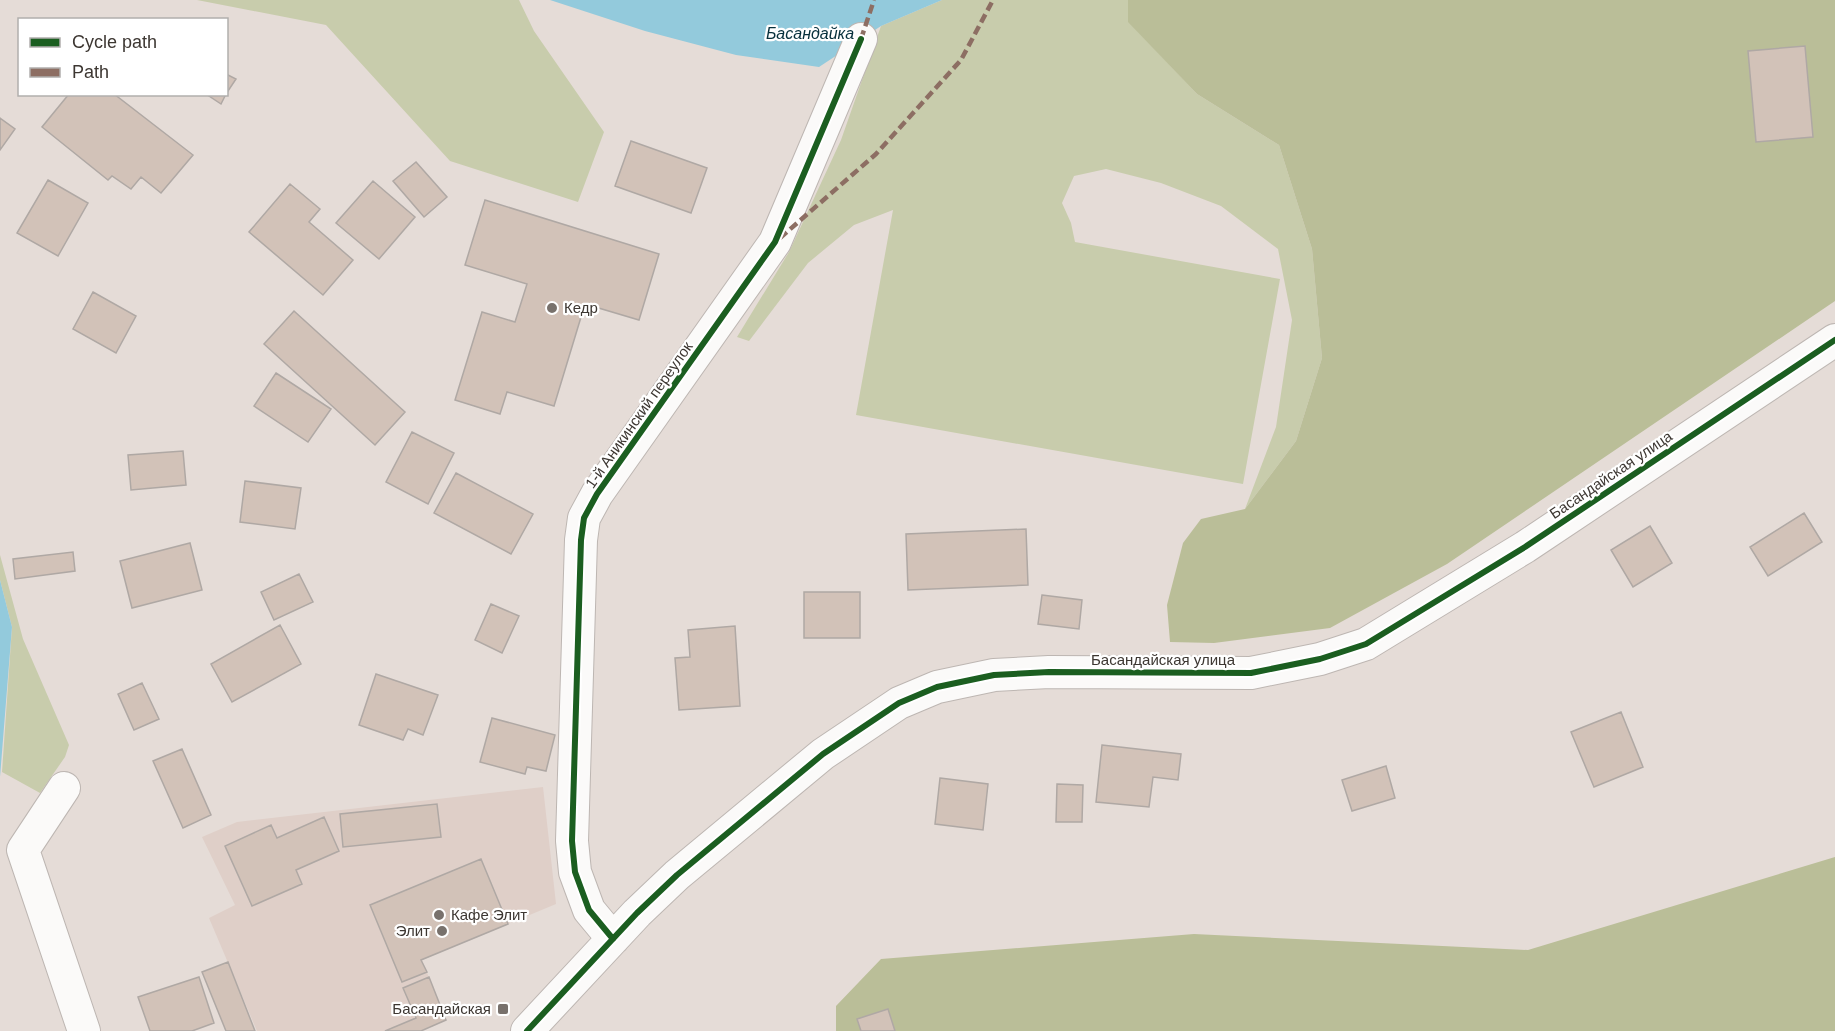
<svg xmlns="http://www.w3.org/2000/svg" width="1835" height="1031" viewBox="0 0 1835 1031" font-family="Arial,sans-serif">
<style>
.commercial{fill:#dfcfc8}
.green{fill:#c8ccac}
.forest{fill:#babe98}
.water{fill:#93cadc}
.building{fill:#d2c2b8;stroke:#afa8a4;stroke-width:1.5}
.lines{fill:none;stroke-linecap:round;stroke-linejoin:round}
.minor-casing{stroke:#bdb6b2;stroke-width:34}
.minor{stroke:#fbfaf9;stroke-width:32}
.quiet{stroke:#8d6e63;stroke-width:4.5;stroke-dasharray:9 4.5;stroke-linecap:butt}
.cycleway-casing{stroke:#fff;stroke-width:10}
.cycleway{stroke:#1b5e20;stroke-width:6}
.poi-dot{fill:#78716c;stroke:#fff;stroke-width:2}
.labels{text-anchor:middle;stroke-width:4.5;stroke-linejoin:round;paint-order:stroke}
.poi-label{font-size:15px;fill:#3d3732;stroke:#fff;text-anchor:start}
.street-label{font-size:15px;fill:#3d3732;stroke:#fff}
.water-label{font-size:16px;font-style:italic;fill:#062f3b;stroke:#fff}
</style>
<rect width="100%" height="100%" fill="#e5dcd7"/>
<path class="commercial" d="M543 787 556 904 422 960 446 1020 421 1031H257L209 918 235 905 202 837 237 822Z"/>
<path class="green" d="M197 0H519L534 31 604 132 578 202 450 161 326 25Z
M942 0H1128L1129 22 1197 94 1279 145 1312 249 1322 358 1296 441 1245 509 1276 427 1292 320 1278 249 1221 206 1161 183 1106 169 1074 176 1062 203 1071 223 1075 242 1280 279 1243 484 856 415 893 210 854 225 808 263 749 341 737 337 789 252 841 140 881 26Z
M0 555 23 639 69 745 65 757 40 793 2 772 12 627 0 580Z"/>
<path class="forest" d="M1128 0H1835V301L1447 564 1330 628 1214 643 1170 642 1167 605 1183 543 1201 519 1245 509 1296 441 1322 358 1312 249 1279 145 1197 94 1128 22Z
M1835 857V1031H836V1006L881 959 1194 934 1528 950Z"/>
<path class="water" d="M550 0H942L881 26 819 67 736 55 645 31Z
M0 580 12 627 0 777Z"/>
<path class="building" d="M1805 46 1813 137 1756 142 1748 51Z
M226 74 236 79 226 94Z
M69 94H114L193 155 161 193 141 177 131 189 112 176 108 180 42 127Z
M206 94H226L221 104Z
M0 118 15 129 0 150Z
M631 141 707 168 691 213 615 186Z
M416 162 447 197 424 217 393 181Z
M48 180 88 203 58 256 17 233Z
M373 181 415 217 379 259 336 223Z
M290 184 320 209 309 222 353 260 323 295 249 232Z
M485 200 659 254 639 320 585 304 554 406 507 392 500 414 455 400 482 312 515 322 527 284 465 265Z
M93 292 136 316 116 353 73 329Z
M294 311 405 412 375 445 264 344Z
M276 373 331 409 308 442 254 406Z
M412 432 454 453 428 504 386 482Z
M183 451 186 485 131 490 128 455Z
M456 473 533 514 511 554 434 513Z
M245 481 301 488 295 529 240 522Z
M1804 513 1822 542 1768 576 1750 547Z
M1650 526 1672 563 1633 587 1611 550Z
M1026 529 1028 585 908 590 906 534Z
M190 543 202 590 132 608 120 561Z
M73 552 75 571 15 579 13 559Z
M299 574 313 602 274 620 261 592Z
M804 592H860V638H804Z
M1042 595 1082 600 1079 629 1038 624Z
M491 604 519 616 502 653 475 640Z
M280 625 301 664 232 702 211 664Z
M735 626 740 706 679 710 675 658 690 657 688 630Z
M376 674 438 695 423 735 408 729 403 740 359 725Z
M142 683 159 719 134 730 118 694Z
M1621 712 1643 767 1594 787 1571 732Z
M492 718 555 735 546 771 527 767 525 774 480 762Z
M1102 745 1181 754 1178 780 1153 777 1149 807 1096 802Z
M182 749 211 815 183 828 153 761Z
M1386 766 1395 798 1352 811 1342 780Z
M940 778 988 784 983 830 935 824Z
M1057 784 1083 785 1082 822H1056Z
M437 804 441 837 343 847 340 814Z
M324 817 339 851 296 870 302 884 252 906 225 846 271 825 277 838Z
M481 859 508 924 421 960 427 972 402 982 370 905Z
M228 962 255 1031H226L202 972Z
M199 977 214 1023 192 1031H150L138 997Z
M429 977 446 1020 421 1031H385L416 1018 403 988Z
M888 1009 895 1031H861L857 1019Z"/>
<g class="lines">
<g class="minor-casing">
<path id="minor" d="M64 788 23 850 84 1031
M613 939 589 910 575 872 572 841 581 540 584 518 597 494 775 242 861 39
M527 1031 637 913 677 875 823 754 899 703 937 687 994 675 1049 672 1251 673 1320 659 1366 644 1525 547 1835 340"/>
</g>
<use href="#minor" class="minor"/>
<path class="quiet" d="M861 39 874 0
M780 238 876 154 961 60 993 0"/>
<g class="cycleway-casing">
<path id="cycleway" d="M613 939 589 910 575 872 572 841 581 540 584 518 597 494 775 242 861 39
M527 1031 637 913 677 875 823 754 899 703 937 687 994 675 1049 672 1251 673 1320 659 1366 644 1525 547 1835 340"/>
</g>
<use href="#cycleway" class="cycleway"/>
</g>
<g class="poi-dot">
<circle cx="552" cy="308" r="6"/>
<circle cx="439" cy="915" r="6"/>
<circle cx="442" cy="931" r="6"/>
<rect x="497" y="1003" width="12" height="12" rx="3"/>
</g>
<g class="labels">
<g class="poi-label">
<text x="564" y="313">Кедр</text>
<text x="451" y="920">Кафе Элит</text>
<text x="430" y="936" text-anchor="end">Элит</text>
<text x="491" y="1014" text-anchor="end">Басандайская</text>
</g>
<g class="street-label">
<text transform="translate(639 415) rotate(-55)" y="5">1-й Аникинский переулок</text>
<text transform="translate(1611 475) rotate(-34)" y="5">Басандайская улица</text>
<text x="1163" y="665">Басандайская улица</text>
</g>
<g class="water-label">
<text x="810" y="39">Басандайка</text>
</g>
</g>
<rect x="18" y="18" width="210" height="78" fill="#ffffff" stroke="#b1afad" stroke-width="1.5"/>
<rect x="30" y="38" width="30" height="9" fill="#1b5e20" stroke="#b1afad" stroke-width="1.5"/>
<text x="72" y="48" font-size="18" fill="#3d3732">Cycle path</text>
<rect x="30" y="68" width="30" height="9" fill="#8d6e63" stroke="#b1afad" stroke-width="1.5"/>
<text x="72" y="78" font-size="18" fill="#3d3732">Path</text>
</svg>
